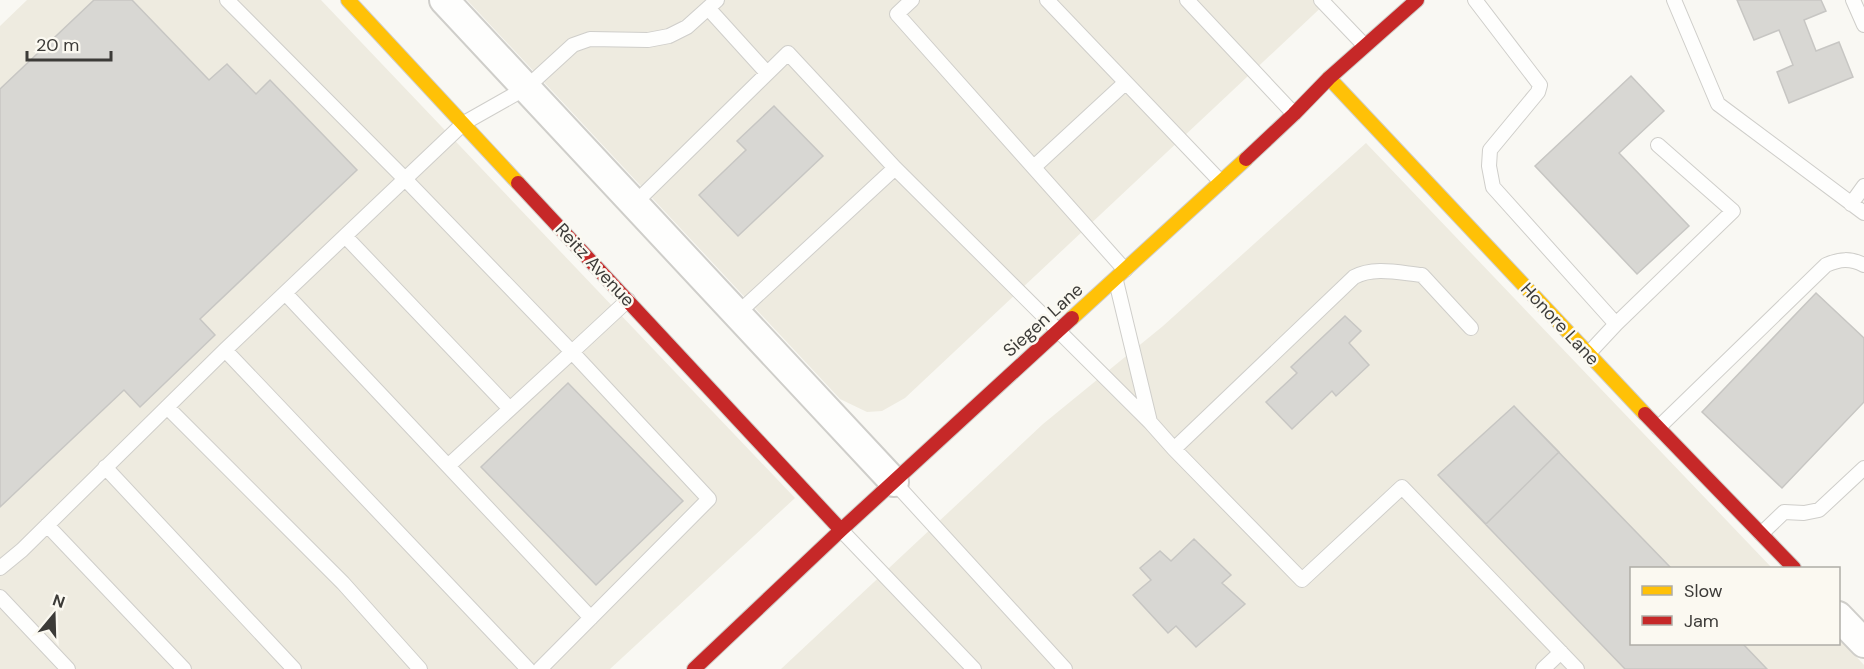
<svg xmlns="http://www.w3.org/2000/svg" width="1864" height="669" viewBox="0 0 1864 669" font-family="'DM Sans',sans-serif">
<style>
.built{fill:#eeebe0}
.building{fill:#d8d7d3;stroke:#c7c6c3;stroke-width:1.5}
.lines{fill:none;stroke-linecap:round;stroke-linejoin:round}
.lane-casing{stroke:#cfceca;stroke-width:16}
.street-casing{stroke:#cfceca;stroke-width:32}
.slow-casing{stroke:#cfceca;stroke-width:16}
.jam-casing{stroke:#cfceca;stroke-width:16}
.lane{stroke:#fefefd;stroke-width:14}
.street{stroke:#fefefd;stroke-width:28}
.slow{stroke:#ffc107;stroke-width:14}
.jam{stroke:#c62828;stroke-width:14}
.labels{text-anchor:middle;stroke-width:5;stroke-linejoin:round;paint-order:stroke}
.street-label{font-size:18px;fill:#3c3b38;stroke:#fbf9f1}
</style>
<rect width="100%" height="100%" fill="#f9f8f3"/>
<path class="built" d="M27 0H321L795 498 610 669H0V26Z
M467 0H1329L905 398 882 411 867 412 840 399Z
M1366 143 1772 568H1632V644H1838L1839 638 1864 665V669H781L1043 424 1163 326Z"/>
<path class="building" d="M94 0H132L209 80 227 64 256 94 270 80 357 170 200 319 215 335 140 407 124 390 0 507V89Z
M1737 0H1821L1826 11 1804 20 1816 51 1839 42 1853 77 1789 103 1777 72 1793 65 1779 30 1754 40Z
M1631 76 1664 111 1619 153 1689 226 1637 274 1535 166Z
M774 106 823 156 738 236 699 195 746 150 737 141Z
M1816 293 1864 338V402L1782 488 1702 412Z
M1345 316 1361 331 1349 343 1369 365 1336 396 1332 391 1292 429 1266 402 1297 373 1291 367Z
M568 383 683 501 596 585 481 467Z
M1514 406 1671 568H1632V644H1743L1767 669H1625L1438 475Z
M1514 406 1559 452 1486 524 1438 475Z
M1194 539 1231 575 1222 583 1245 604 1196 647 1176 626 1168 633 1133 595 1151 580 1140 568 1160 551 1171 561Z"/>
<g class="lines">
<g class="lane-casing">
<path id="lane" d="M912 0 897 14 1125 270
M1047 0 1221 182
M1187 0 1294 114
M1321 0 1365 46
M1475 0 1540 85 1538 92 1490 150 1489 166 1493 187 1616 324 1588 354
M1674 0 1718 104 1864 213
M1853 0 1864 25
M708 8 767 73
M1034 167 1125 83
M634 204 788 53 895 168 1150 422 1174 449 1302 580 1402 487 1577 669
M1851 204 1864 186
M345 236 510 409
M1116 281 1150 422
M285 293 448 466 572 352 709 499 540 669
M628 300 572 352 405 179 464 123 526 88 573 45 590 39 648 40 669 36 687 27 717 0
M737 314 895 168
M1616 324 1733 211 1658 145
M225 350 528 669
M167 407 343 583 420 669
M1658 428 1826 265C1840 259 1850 258 1864 265
M1174 449 1354 277C1374 266 1400 273 1422 275L1471 328
M448 466 591 618
M105 467 294 669
M894 482 1065 669
M47 525 184 669
M841 530 974 669
M1761 534 1784 512 1804 513 1819 510 1864 468
M0 568 22 550 225 350 405 179 227 0
M0 597 68 669
M1543 669 1561 652"/>
</g>
<g class="street-casing">
<path id="street" d="M444 0 894 482
M1838 616 1864 643"/>
</g>
<g class="slow-casing">
<path id="slow" d="M348 0 518 183
M1329 78 1645 414
M1072 318 1246 159"/>
</g>
<g class="jam-casing">
<path id="jam" d="M1246 159 1294 114 1329 78 1417 0
M518 183 841 530
M1645 414 1794 568
M694 669 841 530 1072 318"/>
</g>
<use href="#lane" class="lane"/>
<use href="#street" class="street"/>
<use href="#slow" class="slow"/>
<use href="#jam" class="jam"/>
</g>
<g class="labels">
<g class="street-label">
<text transform="translate(595 265) rotate(47)" y="6">Reitz Avenue</text>
<text transform="translate(1043 320) rotate(-42)" y="6">Siegen Lane</text>
<text transform="translate(1560 324) rotate(47)" y="6">Honore Lane</text>
</g>
</g>
<rect x="1630" y="567" width="210" height="78" fill="#fbf9f1" stroke="#afada7" stroke-width="1.5"/>
<rect x="1642" y="586" width="30" height="9" fill="#ffc107" stroke="#afada7" stroke-width="1.5"/>
<text x="1684" y="597" font-size="18" fill="#3c3b38">Slow</text>
<rect x="1642" y="616" width="30" height="9" fill="#c62828" stroke="#afada7" stroke-width="1.5"/>
<text x="1684" y="627" font-size="18" fill="#3c3b38">Jam</text>
<g transform="translate(54 615) rotate(19)" stroke="#fbf9f1" stroke-width="4.5" paint-order="stroke">
<path d="M0-4.5L10 22L0 15L-10 22Z" fill="#3c3b38"/>
<text y="-9" font-size="16" font-weight="bold" text-anchor="middle" fill="#3c3b38">N</text>
</g>
<path d="M27 51v9h84v-9" fill="none" stroke="#3c3b38" stroke-width="3"/>
<text x="36" y="51" font-size="18" fill="#3c3b38" stroke="#fbf9f1" stroke-width="4.5" paint-order="stroke">20 m</text>
</svg>
